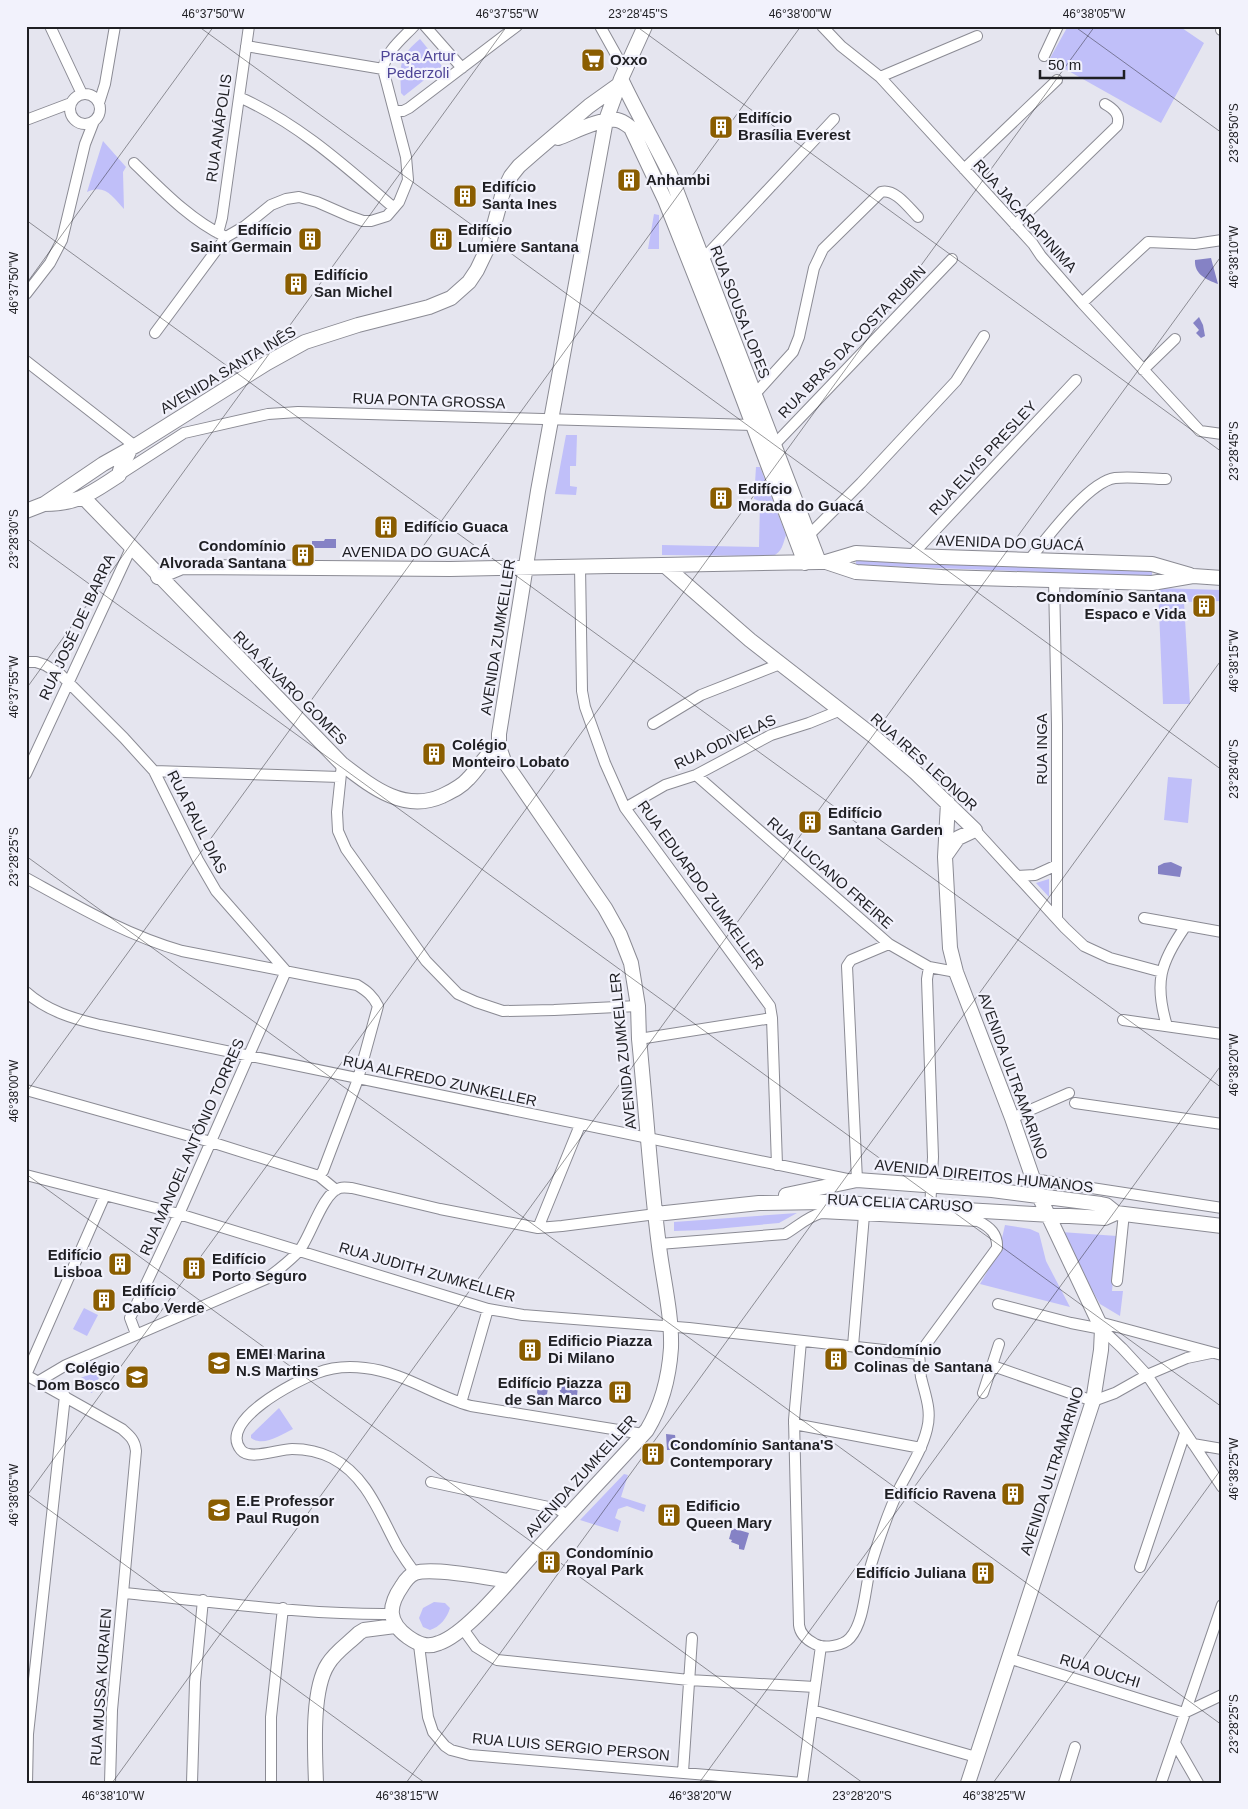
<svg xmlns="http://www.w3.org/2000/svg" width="1248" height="1809" viewBox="0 0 1248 1809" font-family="Arial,sans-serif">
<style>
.green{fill:#c0bff9}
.water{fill:#8582c5}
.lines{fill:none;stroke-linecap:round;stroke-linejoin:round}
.street-casing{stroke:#8b8b94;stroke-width:12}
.secondary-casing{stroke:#8b8b94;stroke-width:16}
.street{stroke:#fff;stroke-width:10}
.secondary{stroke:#fff;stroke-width:14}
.ticks{fill:none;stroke:#1f1f23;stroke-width:1;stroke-opacity:0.45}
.labels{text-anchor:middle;stroke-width:4.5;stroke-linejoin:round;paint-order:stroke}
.park-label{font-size:15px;fill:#4e4597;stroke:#f2f2fc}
.poi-label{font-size:15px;font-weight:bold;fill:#1f1f23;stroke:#f2f2fc;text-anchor:start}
.street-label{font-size:15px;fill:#1f1f23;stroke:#f2f2fc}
.neatline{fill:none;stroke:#1f1f23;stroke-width:2}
.ticks-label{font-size:12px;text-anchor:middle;fill:#1f1f23}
</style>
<rect width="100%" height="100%" fill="#e5e5ef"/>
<path class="green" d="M1068 26H1179L1204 43 1161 123 1049 60Z
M420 39 442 66 404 96 401 93C400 67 398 57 420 39Z
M103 141 126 167 123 172 124 209C113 197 105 183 87 192Z
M654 214 659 215V249H648Z
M566 435H577L576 466H570V486L577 487 576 495 555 494Z
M756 467H760L786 535C783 544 782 552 773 556L662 555V545L759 547 760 501 754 499Z
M856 560 1152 571V576L856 565Z
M1158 588 1222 590V601L1184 602 1190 704H1163Z
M1168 777 1192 779 1188 823 1164 820Z
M1049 879V897L1036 883Z
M797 1213 779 1223 705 1230 674 1231V1222Z
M1005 1225 1030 1229 1039 1233 1046 1261 1070 1307 980 1284 999 1251Z
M1061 1232 1117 1236 1112 1291H1123L1120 1316 1100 1304 1074 1259Z
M84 1308 98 1315 87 1336 73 1329Z
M103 1369 92 1393 77 1384 78 1379Z
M279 1408 293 1429C281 1435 263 1447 251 1438V1435Z
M624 1474 628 1475 621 1497 646 1505 644 1512 627 1506 618 1509 615 1518 621 1521 618 1532 580 1520Z
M434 1602 445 1603 450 1608C447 1618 440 1627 430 1630L423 1627 419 1618 423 1608Z"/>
<path class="water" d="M1211 258 1218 284C1206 280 1194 274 1195 260Z
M1199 317 1203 325 1205 336 1201 338 1196 333 1199 330 1193 323Z
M325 539H336V548H312V541H324Z
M1171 862 1182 867 1180 877 1158 874V866L1164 863Z
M538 1383 549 1384 547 1394 544 1397H540L537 1393Z
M563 1384 578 1386 577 1396 562 1395 559 1389Z
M666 1434 675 1435 676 1441 680 1443 679 1450H667Z
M732 1528 749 1533 744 1550 739 1549V1545L731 1542 732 1540 729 1539Z"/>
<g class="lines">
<g class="street-casing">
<path id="street" d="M50 26 82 94
M425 26 462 68
M600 26 624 69
M822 26 841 46 880 77 1033 244 1041 256 1082 303 1200 431 1222 434
M1221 30 1222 29
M246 46 383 69
M1044 56 1058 26
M880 77 977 36
M70 109a15 15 0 1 1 30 0a15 15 0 1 1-30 0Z
M239 97C298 123 345 166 394 208
M99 103 105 84 115 26
M394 111H403L409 108 517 26
M26 120 71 103
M134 163C161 189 189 219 224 236
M964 169 1057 80
M1015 225 1117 126C1121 115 1114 109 1105 104
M218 233 222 218 249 26
M703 259 834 119
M26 294 50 263 62 240 85 144 94 121
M1082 303 1148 242 1195 244 1222 240
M155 333 226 237 245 226 271 205 286 199 299 197 317 202 349 216 363 221H371L387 216 399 202 408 180 406 157 383 69C386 51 402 39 414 26
M26 361 135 446
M1143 370 1175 339
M755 394 793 352 799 337 814 268 823 249 881 192C895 188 909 208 918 217
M774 445 952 259
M119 475 184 433 268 414 298 412 753 425
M809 535 861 483 956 381 984 336
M911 556 1076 380
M1029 560C1047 538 1088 482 1115 478 1131 476 1150 479 1166 479
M580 566 582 691 585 707 605 763 625 808 770 1006 772 1018 777 1165
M1054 580 1057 725V918
M26 662H36L45 665 60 674 124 738 154 771 198 860 216 891 286 971 179 1214 130 1318 136 1334
M653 724 701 695 780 664
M342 764 337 812 338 831 346 849 426 961 458 994 476 1002 503 1011 554 1010 638 1006
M154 771 340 777
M26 774 131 548
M696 775 889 944 929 967 956 972
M625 808 665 785 696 775 771 735 809 723 841 710
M975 830 1065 928 1084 946 1110 958 1162 972
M1017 876 1035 875 1057 865
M26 878C77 906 126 935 182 951L357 985C367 991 373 996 378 1006L358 1079 323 1171 319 1176
M1144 918 1222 932
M929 967 927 979 933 1157 930 1208
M26 992C47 1011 74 1019 100 1025L852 1180
M1123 1020 1222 1034
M1167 1026C1154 983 1160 963 1185 927
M639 1039 772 1018
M26 1090 211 1142 319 1176 336 1190
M1075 1103 1222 1124
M1012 1118 1069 1093
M26 1175 179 1214 488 1309 523 1315 689 1328 919 1354
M1033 1179 1222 1208
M857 1180 847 966 851 960 889 944
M105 1195 26 1375 122 1429C130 1436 135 1440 136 1451L123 1593C212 1601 302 1615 392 1614
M538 1228 580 1125
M659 1244 785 1234C797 1227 807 1217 821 1213L978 1221C990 1227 998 1234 997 1248L919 1354
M1117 1281 1124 1213
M998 1304 1071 1323 1102 1329 1122 1348 1147 1375 1222 1487
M1099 1322 1222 1355
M801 1341 794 1420 799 1625C800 1634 807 1640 815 1644 824 1649 843 1646 850 1638 865 1621 865 1586 871 1565 879 1539 888 1512 900 1487 910 1468 922 1450 927 1429 932 1410 925 1395 921 1377 920 1370 920 1362 919 1354
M853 1346 864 1215
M993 1366 1093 1401 1115 1393 1147 1375 1187 1358 1211 1353
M39 1381 66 1365 266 1279C278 1270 289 1262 299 1251 310 1238 323 1192 340 1188 344 1187 349 1188 352 1188L440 1209 538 1228 562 1226 656 1214
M983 1393 999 1344
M461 1403 488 1309
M794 1424 921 1448
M1193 1444 1222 1449
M431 1482 558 1509 568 1516
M1140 1567 1185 1433
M415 1573C409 1565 403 1556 398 1548 380 1515 367 1476 332 1458 320 1452 305 1449 292 1449 279 1449 250 1461 241 1450 217 1421 296 1381 317 1373 332 1367 349 1366 365 1368 403 1372 435 1396 471 1406L643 1434
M463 1629 476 1647 497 1660 689 1680 815 1687
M419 1645 428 1717 433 1732 445 1746 451 1750 470 1755 802 1783
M1008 1658 1184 1713 1222 1695
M812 1710 976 1757
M1175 1743 1198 1783
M683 1772 692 1638
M27 1783 28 1734 65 1396
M110 1783 112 1710 123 1593
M192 1783 195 1682 203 1600
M271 1783V1717L283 1608
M802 1783 821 1646
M1064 1783 1075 1747
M1161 1783 1222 1605"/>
</g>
<g class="secondary-casing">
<path id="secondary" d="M621 79C636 111 654 142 670 174L819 562
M558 138C574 132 601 118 617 120 623 121 627 125 631 128L665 200 727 356 805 563
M84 498 342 764C372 787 404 813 442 796 452 791 461 787 468 779 479 768 485 754 499 747
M44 504C79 504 91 493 119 475 120 465 127 459 130 449
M26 511 44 504 103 464 135 446 267 363 305 342 358 325 429 307 451 298 469 282 477 270 488 247 503 192 511 176 519 166 535 152 589 106 617 86
M826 562 856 553 911 556 1152 564 1190 575
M664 565 750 640 872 735 916 773 975 830 958 838 946 855
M158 577 182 567 450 569 819 562H826L856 572 942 577 1152 583 1193 576 1222 578
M948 803 945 857 950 948 956 972 1012 1118 1039 1196 1102 1329 1101 1350 1093 1401 968 1783
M786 1195 857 1180 992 1190 1101 1204 1106 1205 1116 1213
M656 1214 759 1203 825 1202 1105 1218 1116 1213 1222 1226
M509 1581C489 1578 432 1567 415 1573 410 1575 405 1581 402 1586 388 1606 387 1622 408 1637 418 1644 427 1648 439 1643 466 1634 507 1583 527 1561 566 1517 607 1474 647 1430 662 1405 669 1377 671 1348 672 1314 663 1279 659 1246 650 1177 646 1108 639 1039L638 1006 631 963 620 935 605 908 504 761 499 747V734L538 491 606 120 621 79 645 26
M316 1783C315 1752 311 1690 328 1664 335 1652 349 1643 359 1633L364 1630 395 1626"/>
</g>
<use href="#street" class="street"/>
<use href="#secondary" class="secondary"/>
</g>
<path class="ticks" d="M198 26 1222 770M636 26 1222 452M1074 26 1222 133M26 220 1222 1088M26 284 214 26M26 538 1222 1407M26 689 507 26M26 856 1222 1725M26 1093 801 26M26 1174 863 1783M26 1493 425 1783M26 1497 1095 26M112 1783 1222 255M406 1783 1222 659M699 1783 1222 1064M993 1783 1222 1468"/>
<defs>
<g id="supermarket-square" transform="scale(1.25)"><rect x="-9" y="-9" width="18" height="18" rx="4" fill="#8a5d00" stroke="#f2f2fc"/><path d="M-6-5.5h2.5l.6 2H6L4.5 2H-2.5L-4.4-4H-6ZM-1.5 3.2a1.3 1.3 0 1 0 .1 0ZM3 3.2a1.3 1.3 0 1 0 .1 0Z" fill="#fff"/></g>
<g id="building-square" transform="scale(1.25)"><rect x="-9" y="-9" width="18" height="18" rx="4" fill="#8a5d00" stroke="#f2f2fc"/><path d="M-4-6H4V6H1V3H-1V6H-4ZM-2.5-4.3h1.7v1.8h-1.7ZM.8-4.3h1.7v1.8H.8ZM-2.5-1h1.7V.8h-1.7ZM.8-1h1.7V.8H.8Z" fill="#fff"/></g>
<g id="school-square" transform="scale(1.25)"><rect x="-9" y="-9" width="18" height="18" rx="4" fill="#8a5d00" stroke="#f2f2fc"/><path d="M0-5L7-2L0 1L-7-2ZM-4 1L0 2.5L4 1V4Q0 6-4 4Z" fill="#fff"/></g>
</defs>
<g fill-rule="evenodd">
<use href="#supermarket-square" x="593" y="60"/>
<use href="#building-square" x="721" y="127"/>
<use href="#building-square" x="629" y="180"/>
<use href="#building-square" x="465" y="196"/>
<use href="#building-square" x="310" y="239"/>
<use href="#building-square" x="441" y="239"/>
<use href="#building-square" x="296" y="284"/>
<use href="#building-square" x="721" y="498"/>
<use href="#building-square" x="386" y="527"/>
<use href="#building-square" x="303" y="555"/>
<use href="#building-square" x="1204" y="606"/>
<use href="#building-square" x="434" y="754"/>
<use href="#building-square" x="810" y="822"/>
<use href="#building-square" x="120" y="1264"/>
<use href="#building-square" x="194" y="1268"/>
<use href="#building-square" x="104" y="1300"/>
<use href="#building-square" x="530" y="1350"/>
<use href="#building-square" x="836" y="1359"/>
<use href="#school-square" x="219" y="1363"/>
<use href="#school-square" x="137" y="1377"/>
<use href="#building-square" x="620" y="1392"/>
<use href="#building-square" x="653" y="1454"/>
<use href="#building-square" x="1013" y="1494"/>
<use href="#school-square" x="219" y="1510"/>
<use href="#building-square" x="669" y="1515"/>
<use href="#building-square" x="549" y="1562"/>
<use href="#building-square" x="983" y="1573"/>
</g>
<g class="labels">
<g class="park-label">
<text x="418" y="61">Praça Artur<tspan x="418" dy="17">Pederzoli</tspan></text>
</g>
<g class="poi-label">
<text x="610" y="65">Oxxo</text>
<text x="738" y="123">Edifício<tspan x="738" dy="17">Brasília Everest</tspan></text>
<text x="646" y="185">Anhambi</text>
<text x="482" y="192">Edifício<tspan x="482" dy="17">Santa Ines</tspan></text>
<text x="292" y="235" text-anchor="end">Edifício<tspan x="292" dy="17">Saint Germain</tspan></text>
<text x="458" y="235">Edifício<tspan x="458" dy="17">Lumiere Santana</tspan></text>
<text x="314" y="280">Edifício<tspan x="314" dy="17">San Michel</tspan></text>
<text x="738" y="494">Edifício<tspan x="738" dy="17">Morada do Guacá</tspan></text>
<text x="404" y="532">Edifício Guaca</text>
<text x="286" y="551" text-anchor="end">Condomínio<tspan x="286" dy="17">Alvorada Santana</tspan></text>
<text x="1186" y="602" text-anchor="end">Condomínio Santana<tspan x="1186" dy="17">Espaco e Vida</tspan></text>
<text x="452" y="750">Colégio<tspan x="452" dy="17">Monteiro Lobato</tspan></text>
<text x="828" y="818">Edifício<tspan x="828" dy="17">Santana Garden</tspan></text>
<text x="102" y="1260" text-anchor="end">Edifício<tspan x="102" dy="17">Lisboa</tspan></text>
<text x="212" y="1264">Edifício<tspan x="212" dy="17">Porto Seguro</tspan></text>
<text x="122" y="1296">Edifício<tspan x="122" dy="17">Cabo Verde</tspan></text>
<text x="548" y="1346">Edificio Piazza<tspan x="548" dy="17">Di Milano</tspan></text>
<text x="854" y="1355">Condomínio<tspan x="854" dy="17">Colinas de Santana</tspan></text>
<text x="236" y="1359">EMEI Marina<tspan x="236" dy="17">N.S Martins</tspan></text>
<text x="120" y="1373" text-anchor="end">Colégio<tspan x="120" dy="17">Dom Bosco</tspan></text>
<text x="602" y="1388" text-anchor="end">Edifício Piazza<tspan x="602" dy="17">de San Marco</tspan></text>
<text x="670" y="1450">Condomínio Santana'S<tspan x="670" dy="17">Contemporary</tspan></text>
<text x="996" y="1499" text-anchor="end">Edifício Ravena</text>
<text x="236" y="1506">E.E Professor<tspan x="236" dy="17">Paul Rugon</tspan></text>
<text x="686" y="1511">Edificio<tspan x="686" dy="17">Queen Mary</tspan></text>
<text x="566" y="1558">Condomínio<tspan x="566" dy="17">Royal Park</tspan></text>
<text x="966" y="1578" text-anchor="end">Edifício Juliana</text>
</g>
<g class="street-label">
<text transform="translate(219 128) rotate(-82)" y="5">RUA ANÁPOLIS</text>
<text transform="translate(1025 216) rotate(48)" y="5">RUA JACARAPINIMA</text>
<text transform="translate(740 312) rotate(69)" y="5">RUA SOUSA LOPES</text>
<text transform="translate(852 342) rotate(-46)" y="5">RUA BRAS DA COSTA RUBIN</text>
<text transform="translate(228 370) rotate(-31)" y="5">AVENIDA SANTA INÊS</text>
<text transform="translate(429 401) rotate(2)" y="5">RUA PONTA GROSSA</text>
<text transform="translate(983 458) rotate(-47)" y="5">RUA ELVIS PRESLEY</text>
<text transform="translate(1010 543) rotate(2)" y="5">AVENIDA DO GUACÁ</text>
<text x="416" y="557">AVENIDA DO GUACÁ</text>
<text transform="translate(77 627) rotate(-65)" y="5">RUA JOSÉ DE IBARRA</text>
<text transform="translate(498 637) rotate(-81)" y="5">AVENIDA ZUMKELLER</text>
<text transform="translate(290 688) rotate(45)" y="5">RUA ÁLVARO GOMES</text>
<text transform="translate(725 742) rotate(-25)" y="5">RUA ODIVELAS</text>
<text transform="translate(1042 749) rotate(-90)" y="5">RUA INGA</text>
<text transform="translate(924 762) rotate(42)" y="5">RUA IRES LEONOR</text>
<text transform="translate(197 822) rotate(63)" y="5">RUA RAUL DIAS</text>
<text transform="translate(830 873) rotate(41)" y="5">RUA LUCIANO FREIRE</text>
<text transform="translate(701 885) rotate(54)" y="5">RUA EDUARDO ZUMKELLER</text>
<text transform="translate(623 1051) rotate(-96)" y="5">AVENIDA ZUMKELLER</text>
<text transform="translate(1013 1076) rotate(70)" y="5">AVENIDA ULTRAMARINO</text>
<text transform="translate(440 1081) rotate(12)" y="5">RUA ALFREDO ZUNKELLER</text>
<text transform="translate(192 1147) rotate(-66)" y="5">RUA MANOEL ANTÔNIO TORRES</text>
<text transform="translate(984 1176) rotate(6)" y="5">AVENIDA DIREITOS HUMANOS</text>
<text transform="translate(900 1203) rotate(3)" y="5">RUA CELIA CARUSO</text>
<text transform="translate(427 1272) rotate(16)" y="5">RUA JUDITH ZUMKELLER</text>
<text transform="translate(1052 1471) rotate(-72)" y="5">AVENIDA ULTRAMARINO</text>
<text transform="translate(581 1476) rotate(-48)" y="5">AVENIDA ZUMKELLER</text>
<text transform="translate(1100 1671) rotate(17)" y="5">RUA OUCHI</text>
<text transform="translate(101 1687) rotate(-86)" y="5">RUA MUSSA KURAIEN</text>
<text transform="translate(571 1747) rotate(5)" y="5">RUA LUIS SERGIO PERSON</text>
</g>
</g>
<rect width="1248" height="1809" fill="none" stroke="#f2f2fc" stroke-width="55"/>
<path d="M1040 70v8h84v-8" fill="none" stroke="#1f1f23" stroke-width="2.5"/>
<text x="1048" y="70" font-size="15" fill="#1f1f23" stroke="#f2f2fc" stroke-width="4" paint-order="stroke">50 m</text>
<rect x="28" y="28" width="1192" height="1754" class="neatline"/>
<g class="ticks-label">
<text x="213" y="18">46°37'50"W</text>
<text x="507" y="18">46°37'55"W</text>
<text x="638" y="18">23°28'45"S</text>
<text x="800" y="18">46°38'00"W</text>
<text x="1094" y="18">46°38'05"W</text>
<text transform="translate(1234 133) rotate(-90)" y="4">23°28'50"S</text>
<text transform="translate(1234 257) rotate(-90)" y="4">46°38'10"W</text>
<text transform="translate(14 283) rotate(-90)" y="4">46°37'50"W</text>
<text transform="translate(1234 451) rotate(-90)" y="4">23°28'45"S</text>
<text transform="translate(14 539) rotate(-90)" y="4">23°28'30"S</text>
<text transform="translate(1234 661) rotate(-90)" y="4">46°38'15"W</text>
<text transform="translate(14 687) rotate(-90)" y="4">46°37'55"W</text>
<text transform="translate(1234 769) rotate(-90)" y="4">23°28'40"S</text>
<text transform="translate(14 857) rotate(-90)" y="4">23°28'25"S</text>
<text transform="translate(1234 1065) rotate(-90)" y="4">46°38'20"W</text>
<text transform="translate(14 1091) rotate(-90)" y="4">46°38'00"W</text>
<text transform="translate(1234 1469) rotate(-90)" y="4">46°38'25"W</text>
<text transform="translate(14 1495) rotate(-90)" y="4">46°38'05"W</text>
<text transform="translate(1234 1724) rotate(-90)" y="4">23°28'25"S</text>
<text x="113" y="1800">46°38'10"W</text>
<text x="407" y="1800">46°38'15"W</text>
<text x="700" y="1800">46°38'20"W</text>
<text x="862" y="1800">23°28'20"S</text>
<text x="994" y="1800">46°38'25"W</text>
</g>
</svg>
